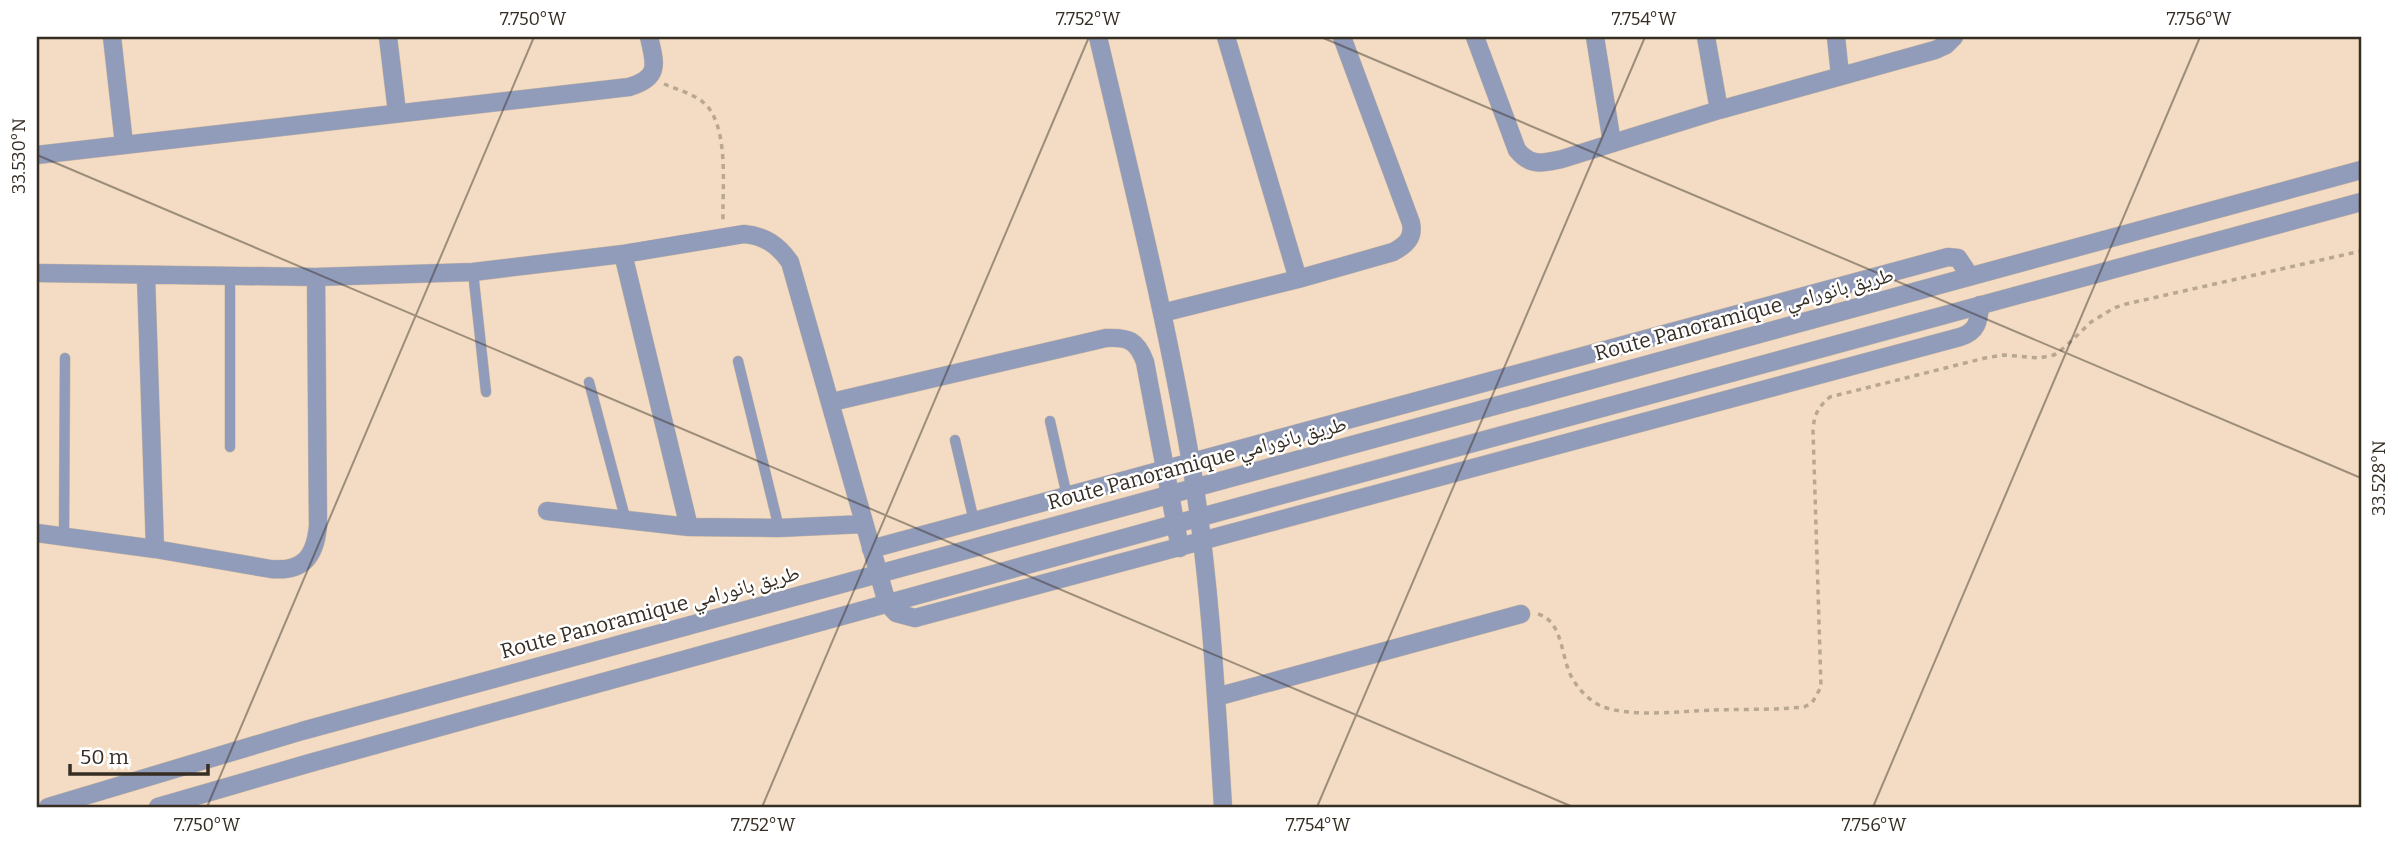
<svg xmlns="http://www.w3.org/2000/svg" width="2398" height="844" viewBox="0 0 2398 844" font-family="Bitter,'Noto Naskh Arabic',serif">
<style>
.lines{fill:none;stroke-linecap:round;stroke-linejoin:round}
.service-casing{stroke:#cdb9a3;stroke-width:11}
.minor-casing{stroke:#cdb9a3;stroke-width:19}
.tertiary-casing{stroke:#cdb9a3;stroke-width:19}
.path{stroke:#b9a792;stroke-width:3.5;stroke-dasharray:5 5;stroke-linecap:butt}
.service{stroke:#919bba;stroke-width:10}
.minor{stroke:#919bba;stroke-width:18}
.tertiary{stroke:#919bba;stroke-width:18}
.ticks{fill:none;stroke:#362d23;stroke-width:2;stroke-opacity:0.45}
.labels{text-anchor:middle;stroke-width:5;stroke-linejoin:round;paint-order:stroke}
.street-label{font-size:21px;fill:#362d23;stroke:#fff}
.neatline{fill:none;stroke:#362d23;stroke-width:2.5}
.ticks-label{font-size:18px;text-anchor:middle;fill:#362d23}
</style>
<rect width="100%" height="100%" fill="#f3dcc3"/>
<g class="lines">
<g class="service-casing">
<path id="service" d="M473 272 486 392
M230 276V447
M738 361 779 528
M589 382 626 521
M1050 421 1067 496
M955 440 974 521
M64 537 65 358"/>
</g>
<g class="minor-casing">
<path id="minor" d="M112 37 124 144
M388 37 397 112
M1098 37C1131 178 1167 320 1191 463 1210 577 1216 693 1223 807
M1226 37 1298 279
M1475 37 1517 150C1531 167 1542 163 1562 159L1719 110 1935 50 1946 45 1954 37
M1595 37 1612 143
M1706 37 1719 110
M1836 37 1840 75
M37 155 629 87C661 78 655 63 649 37
M623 254 689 527
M37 273 316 277 473 272 623 254 744 234C765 236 778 245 790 262L887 603 896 613 915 618 1960 337C1977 332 1979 321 1980 305
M146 276 155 549
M1162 313 1298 279 1393 252C1406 245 1414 238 1411 223L1342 37
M832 402 1106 338C1128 337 1137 340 1145 362L1180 548
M547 511 689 527 779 528 864 524
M37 533 155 549 271 569C303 572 315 557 318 526L316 277
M871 549 1948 257 1958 258 1970 276
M1216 697 1521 614"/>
</g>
<g class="tertiary-casing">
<path id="tertiary" d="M48 807 302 731 2361 170
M158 807 310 763 1175 524 2361 202"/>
</g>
<path class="path" d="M664 84C676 89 694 94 704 103 730 126 722 190 723 222
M1538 614C1565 622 1560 661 1574 681 1580 691 1590 701 1601 706 1631 718 1681 711 1713 710 1743 709 1774 710 1804 707L1812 703 1821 687 1813 430C1814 415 1818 407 1830 397L1985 358 2004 355 2039 358 2054 355 2065 347 2091 322 2114 308 2126 304 2361 251"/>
<use href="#service" class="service"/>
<use href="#minor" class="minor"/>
<use href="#tertiary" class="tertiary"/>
</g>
<path class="ticks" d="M1321 37 2361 478M37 155 1573 807M207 807 534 37M762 807 1089 37M1317 807 1645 37M1873 807 2200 37"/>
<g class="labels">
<g class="street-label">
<text transform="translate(1744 314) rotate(-15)" y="7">Route Panoramique طريق بانورامي</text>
<text transform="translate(1197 463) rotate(-15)" y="7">Route Panoramique طريق بانورامي</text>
<text transform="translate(650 612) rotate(-15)" y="7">Route Panoramique طريق بانورامي</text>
</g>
</g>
<rect width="2398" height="844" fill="none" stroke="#ffffff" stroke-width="77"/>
<path d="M70 764v10h138v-10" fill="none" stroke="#362d23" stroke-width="3.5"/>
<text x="80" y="764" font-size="21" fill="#362d23" stroke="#ffffff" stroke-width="5" paint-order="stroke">50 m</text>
<rect x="38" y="38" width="2322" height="768" class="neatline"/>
<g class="ticks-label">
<text x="533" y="25">7.750°W</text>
<text x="1088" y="25">7.752°W</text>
<text x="1644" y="25">7.754°W</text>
<text x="2199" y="25">7.756°W</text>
<text transform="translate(19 156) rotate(-90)" y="6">33.530°N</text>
<text transform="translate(2379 478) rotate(-90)" y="6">33.528°N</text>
<text x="207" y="831">7.750°W</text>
<text x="763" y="831">7.752°W</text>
<text x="1318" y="831">7.754°W</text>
<text x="1874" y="831">7.756°W</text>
</g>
</svg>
